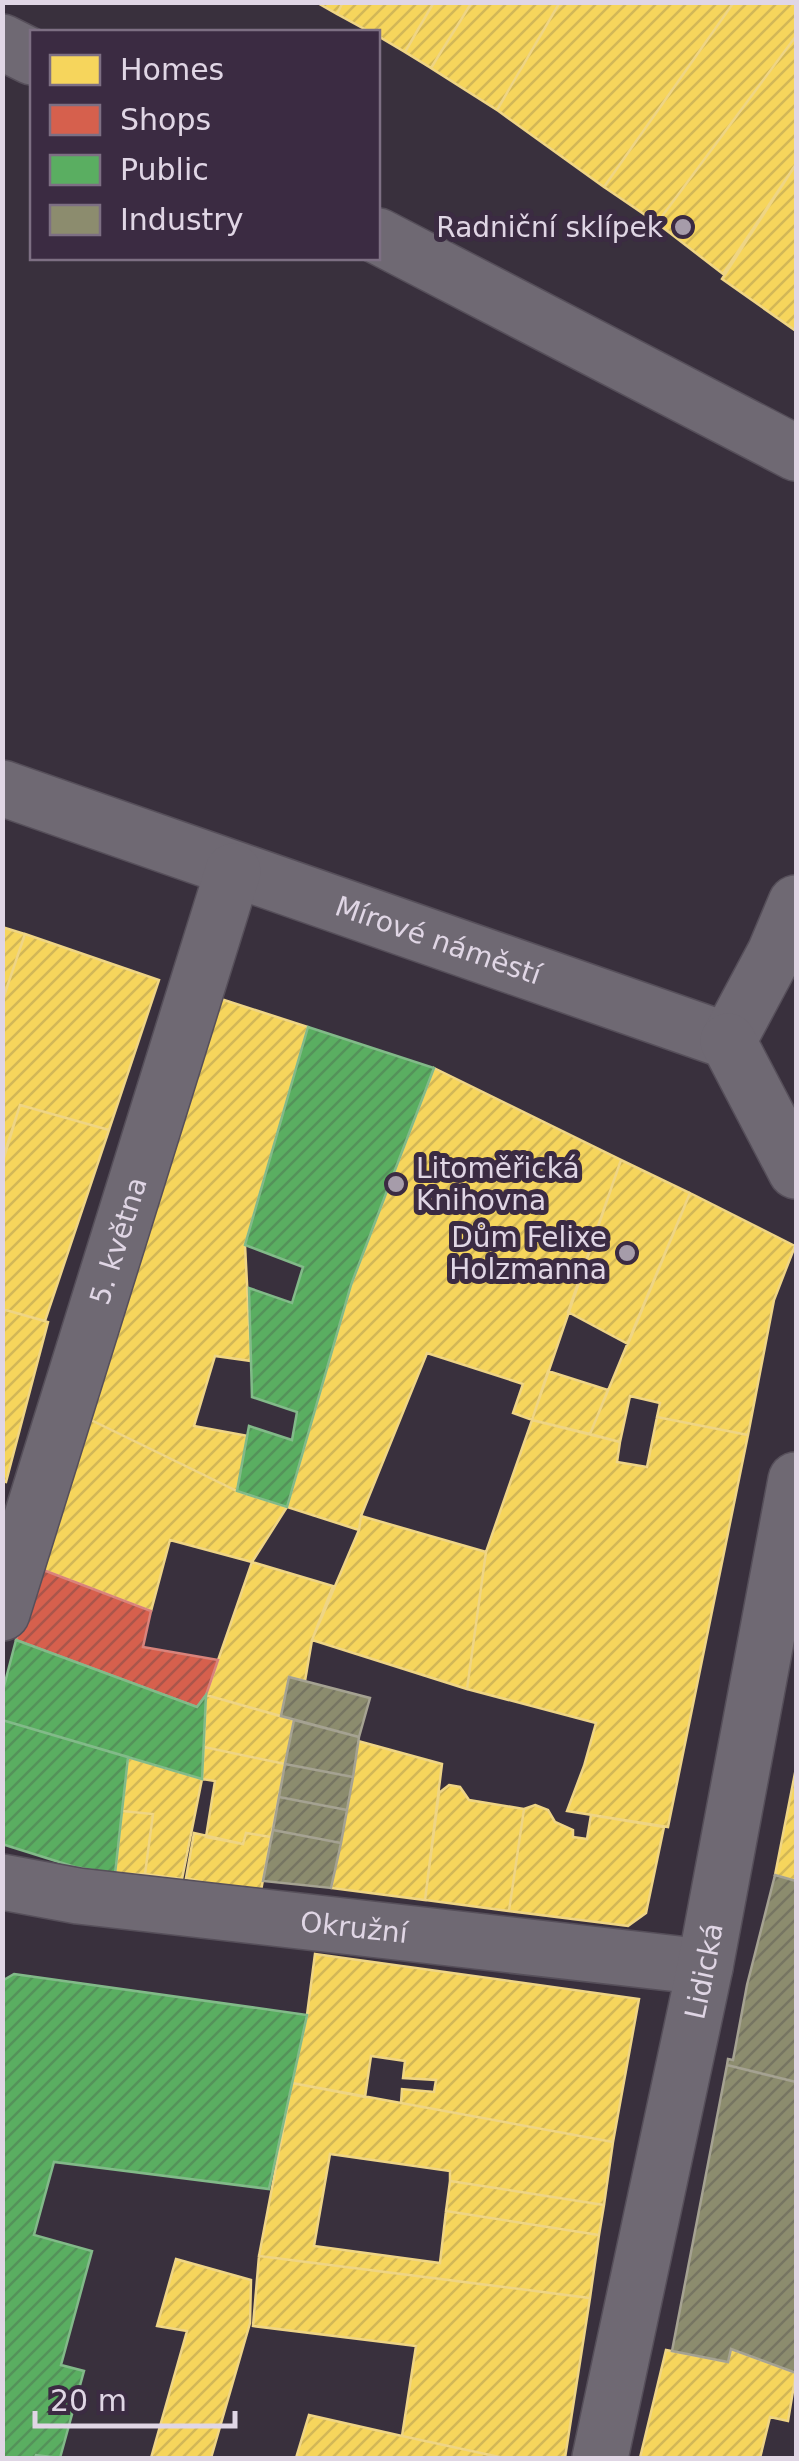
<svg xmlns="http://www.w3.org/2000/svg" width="799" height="2461" viewBox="0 0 799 2461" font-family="'DejaVu Sans',sans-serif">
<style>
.homes{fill:url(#homes-hatch);stroke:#efd585;stroke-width:2.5}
.shops{fill:url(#shops-hatch);stroke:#d9837b;stroke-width:2.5}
.public{fill:url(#public-hatch);stroke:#82ba89;stroke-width:2.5}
.industry{fill:url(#industry-hatch);stroke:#a5a292;stroke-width:2.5}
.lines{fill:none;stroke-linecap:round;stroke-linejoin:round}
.street-casing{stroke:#564f5a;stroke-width:58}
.street{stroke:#6f6973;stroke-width:55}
.poi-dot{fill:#a69caa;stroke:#3b2b42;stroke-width:4}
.labels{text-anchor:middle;stroke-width:10;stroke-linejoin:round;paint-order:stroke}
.poi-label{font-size:28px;fill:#e0d6e5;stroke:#3b2b42;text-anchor:end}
.street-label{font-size:28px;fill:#e0d6e5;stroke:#3b2b42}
</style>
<defs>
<pattern id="homes-hatch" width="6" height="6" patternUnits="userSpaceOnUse" patternTransform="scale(2.5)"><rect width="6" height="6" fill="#f6d55c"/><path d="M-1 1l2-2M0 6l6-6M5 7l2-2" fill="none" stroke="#d2b757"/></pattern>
<pattern id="shops-hatch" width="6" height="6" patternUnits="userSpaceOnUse" patternTransform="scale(2.5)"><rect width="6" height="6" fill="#d6604d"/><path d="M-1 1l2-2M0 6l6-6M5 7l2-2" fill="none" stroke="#aa564b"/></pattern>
<pattern id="public-hatch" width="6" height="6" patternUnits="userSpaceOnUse" patternTransform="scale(2.5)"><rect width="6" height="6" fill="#5aae61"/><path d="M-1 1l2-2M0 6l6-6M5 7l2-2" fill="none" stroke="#54925a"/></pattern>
<pattern id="industry-hatch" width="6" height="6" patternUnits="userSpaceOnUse" patternTransform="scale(2.5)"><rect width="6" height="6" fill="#8c8c6e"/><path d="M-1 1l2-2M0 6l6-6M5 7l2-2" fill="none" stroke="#767562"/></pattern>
</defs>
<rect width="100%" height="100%" fill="#39303d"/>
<path class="homes" d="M316 2H343L337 14Z
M343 2H434L405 52 378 36V32H370L337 14Z
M434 2H472L431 68 405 52Z
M472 2H560L497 110 431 68Z
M560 2H734L604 187 497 110Z
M734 2H796V36L657 223 604 187Z
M796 36V164L723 274 657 223Z
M796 164V331L722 279Z
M2 927 25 934 2 1002Z
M25 934 159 980 109 1130 20 1105 3 1161 2 1002Z
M221 999 308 1027 245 1245 251 1361 215 1356 194 1426 248 1436 237 1491 85 1417Z
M434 1068 621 1160 532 1420 513 1413 523 1384 427 1353 361 1516 359 1530 287 1507 351 1285Z
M20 1105 109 1130 45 1321 2 1309V1161Z
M621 1160 690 1193 628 1344 568 1312Z
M690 1193 795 1246 774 1300 748 1435 657 1417 660 1403 630 1396 620 1442 590 1434Z
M2 1309 48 1322 6 1482 2 1481Z
M548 1371 608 1390 590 1434 532 1420Z
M85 1417 237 1491 287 1507 252 1562 170 1540 151 1611 38 1568Z
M657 1417 748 1435 668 1827 567 1811 584 1766 596 1723 467 1689 486 1552 532 1420 620 1442 617 1462 647 1467Z
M361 1516 486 1552 467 1689 312 1640 359 1530Z
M252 1562 333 1586 312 1640 305 1681 289 1677 281 1716 206 1695Z
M206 1695 294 1720 285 1764 204 1747Z
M358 1741 442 1764 425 1900 331 1888Z
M204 1747 285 1764 271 1837 246 1833 243 1844 206 1837 215 1781 202 1779Z
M128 1757 202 1779 182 1879 145 1874 153 1814 122 1811Z
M796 1768V1881L775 1875Z
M449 1785 460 1787 469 1800 524 1809 509 1911 425 1900 439 1793Z
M535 1805 548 1810 555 1822 573 1830V1837L587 1839 591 1815 664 1827 646 1913 628 1926 509 1911 524 1809Z
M122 1811 153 1814 145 1874H115Z
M194 1833 243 1844 246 1833 271 1837 260 1896 186 1878Z
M315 1954 639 1999 613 2142 401 2103 402 2089 434 2092 436 2080 403 2078 405 2061 371 2056 365 2097 292 2083 307 2015Z
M292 2083 613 2142 604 2205 450 2181V2171L330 2154 314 2246 440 2263 446 2211 599 2235 590 2298 259 2256Z
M450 2181 604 2205 599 2235 446 2211Z
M259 2256 590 2298 565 2458H504L402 2436 416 2346 253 2326Z
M176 2259 251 2280 250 2323 211 2458H151L187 2331 157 2326Z
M731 2349 796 2373 788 2421 770 2417 760 2458H640L666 2350 728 2362Z
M309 2415 402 2436 504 2458H296Z"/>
<path class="shops" d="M38 1568 151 1611 143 1647 218 1660 206 1695 197 1707 16 1640Z"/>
<path class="public" d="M308 1027 434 1068 351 1285 287 1507 237 1491 249 1426 292 1440 297 1412 252 1397 249 1288 292 1303 303 1267 245 1245Z
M16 1640 197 1707 206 1695 202 1779 2 1720V1694Z
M2 1720 128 1757 115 1874 75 1867 2 1844Z
M14 1974 307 2015 269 2189 54 2162 34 2235 92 2251 61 2365 84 2371 60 2458 36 2455 35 2458H2V1981Z"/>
<path class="industry" d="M289 1677 370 1698 359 1737 281 1716Z
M294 1720 359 1737 353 1777 285 1764Z
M285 1764 353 1777 347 1810 279 1797Z
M279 1797 347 1810 341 1843 273 1830Z
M273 1830 341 1843 331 1888 263 1881Z
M775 1875 796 1881V2082L727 2065 728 2059 733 2060 747 1985Z
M727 2065 796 2082V2373L731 2349 728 2362 672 2351Z"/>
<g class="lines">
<g class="street-casing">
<g id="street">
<path d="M2 42 32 57"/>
<path d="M378 236 796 453"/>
<path id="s1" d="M2 788 728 1041"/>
<path d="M728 1041 775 953 796 903"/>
<path d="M728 1041 796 1171"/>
<path id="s2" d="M2 1613 233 871"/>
<path id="s3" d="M2 1882 78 1896 705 1967"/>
<path id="s4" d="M600 2458 705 1967 796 1480"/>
</g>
</g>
<use href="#street" class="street"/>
</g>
<g class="poi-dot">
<circle cx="683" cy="227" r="10"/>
<circle cx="396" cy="1184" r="10"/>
<circle cx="627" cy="1253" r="10"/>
</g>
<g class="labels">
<g class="poi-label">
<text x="663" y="237">Radniční sklípek</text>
<text x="416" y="1178" text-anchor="start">Litoměřická<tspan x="416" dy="32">Knihovna</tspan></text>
<text x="607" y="1247">Dům Felixe<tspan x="607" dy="32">Holzmanna</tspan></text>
</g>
<g class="street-label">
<text dy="10" stroke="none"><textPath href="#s1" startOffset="462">Mírové náměstí</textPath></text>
<text dy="10" stroke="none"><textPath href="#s2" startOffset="390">5. května</textPath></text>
<text dy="10" stroke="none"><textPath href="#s3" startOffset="355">Okružní</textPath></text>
<text dy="10" stroke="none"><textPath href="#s4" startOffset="498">Lidická</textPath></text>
</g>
</g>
<rect width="799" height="2461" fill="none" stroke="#e0d6e5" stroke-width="10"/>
<rect x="30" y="30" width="350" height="230" fill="#3b2b42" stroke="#7d6f83" stroke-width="2.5"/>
<rect x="50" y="55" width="50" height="30" fill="#f6d55c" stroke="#7d6f83" stroke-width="2.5"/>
<text x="120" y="80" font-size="30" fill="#e0d6e5">Homes</text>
<rect x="50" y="105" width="50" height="30" fill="#d6604d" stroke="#7d6f83" stroke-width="2.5"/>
<text x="120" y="130" font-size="30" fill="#e0d6e5">Shops</text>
<rect x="50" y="155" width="50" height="30" fill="#5aae61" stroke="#7d6f83" stroke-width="2.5"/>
<text x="120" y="180" font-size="30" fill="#e0d6e5">Public</text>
<rect x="50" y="205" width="50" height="30" fill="#8c8c6e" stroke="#7d6f83" stroke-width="2.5"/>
<text x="120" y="230" font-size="30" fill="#e0d6e5">Industry</text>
<path d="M35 2411v15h200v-15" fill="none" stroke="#e0d6e5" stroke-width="5"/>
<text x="50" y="2411" font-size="30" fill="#e0d6e5" stroke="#3b2b42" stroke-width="8" paint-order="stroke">20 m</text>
</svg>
